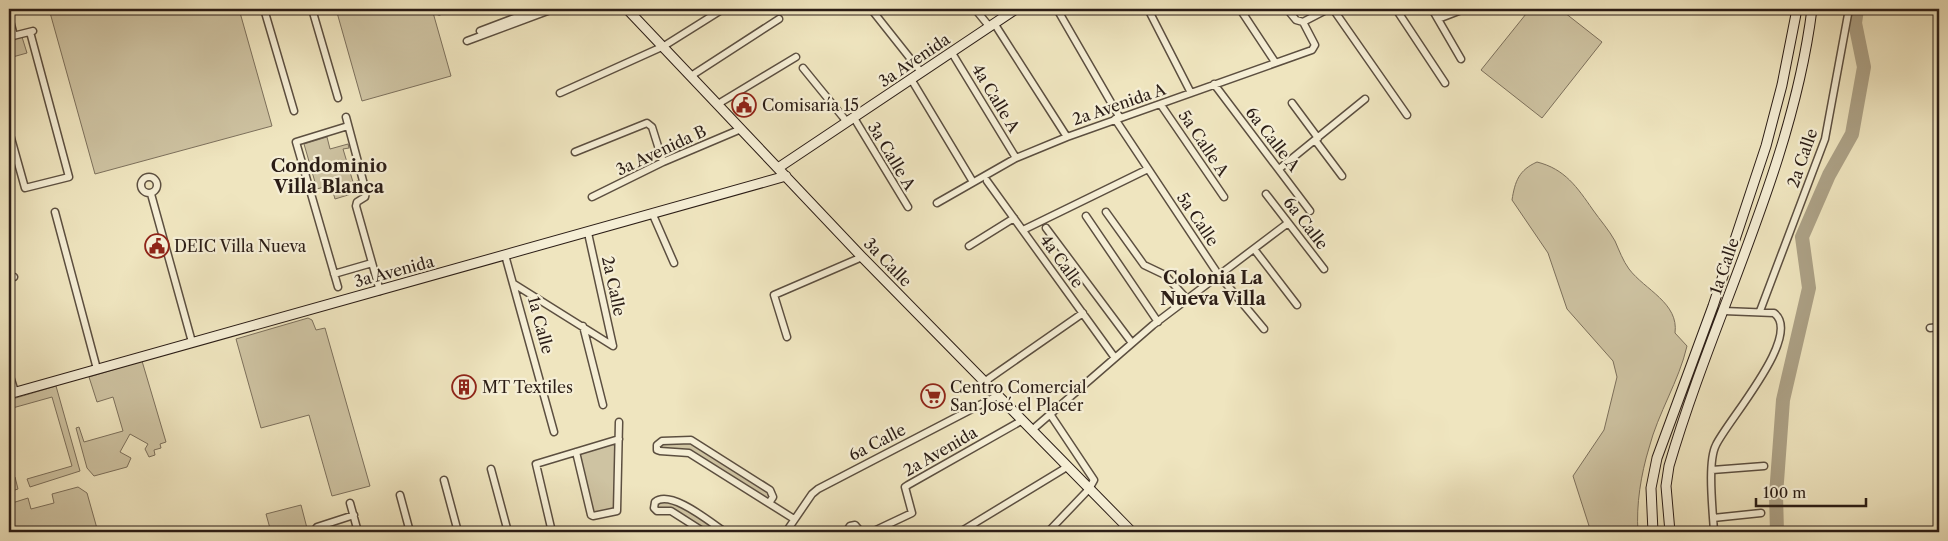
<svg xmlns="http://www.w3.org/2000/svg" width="1948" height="541" viewBox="0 0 1948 541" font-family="'Libre Caslon Text',serif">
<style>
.green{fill:#cec3a2;stroke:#7c705c}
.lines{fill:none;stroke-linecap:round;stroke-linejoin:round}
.river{stroke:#aca186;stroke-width:14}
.street-casing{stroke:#5c4f40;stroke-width:9}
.secondary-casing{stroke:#2b1d16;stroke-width:11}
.street{stroke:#f5eed5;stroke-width:6}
.secondary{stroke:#f5eed5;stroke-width:9}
.labels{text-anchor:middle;stroke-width:4.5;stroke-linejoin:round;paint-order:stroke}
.street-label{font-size:16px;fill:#2b1d16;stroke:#f5eed5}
.poi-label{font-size:16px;fill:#2b1d16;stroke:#f5eed5;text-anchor:start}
.neighbourhood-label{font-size:18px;font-weight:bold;fill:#2b1d16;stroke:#f5eed5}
</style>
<rect width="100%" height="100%" fill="#efe5bf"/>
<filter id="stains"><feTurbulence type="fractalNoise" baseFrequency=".004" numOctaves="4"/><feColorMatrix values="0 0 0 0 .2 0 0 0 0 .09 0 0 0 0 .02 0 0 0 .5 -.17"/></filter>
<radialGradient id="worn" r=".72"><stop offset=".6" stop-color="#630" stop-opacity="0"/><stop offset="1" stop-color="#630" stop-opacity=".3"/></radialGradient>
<path class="green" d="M49 9H239L272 126 95 174Z
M336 9H432L451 76 362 101Z
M1530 9H1560L1602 42 1542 118 1481 70Z
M22 37 27 53 9 58V40Z
M327 137 330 149 348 144 349 148 343 149 353 182 358 181 361 191 335 199 331 185 317 189 304 144Z
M1537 162C1565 169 1577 187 1593 210 1600 220 1609 230 1615 241 1619 250 1623 261 1629 269 1645 290 1679 303 1675 333L1687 346C1679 381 1658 413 1649 448 1641 474 1636 505 1638 532H1591L1573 476 1604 430 1617 377 1613 361 1567 309 1548 253 1512 200C1515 181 1519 170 1537 162Z
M308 318 312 320 316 330 325 328 370 486 332 496 309 415 261 428 236 339Z
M142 361 166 442 160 444 161 448 154 450 155 455 149 457 145 449 148 444 130 434 120 452 131 458 127 467 94 476 87 468 76 428 79 427 84 442 123 431 113 397 97 402 89 377Z
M56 386 80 471 30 487 27 479 72 466 52 397 9 409V400Z
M619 439 618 508 593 516 576 452Z
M691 440 770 490 769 503 689 453 660 451 657 444Z
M15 477 18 489 9 492V479Z
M78 487 87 493 98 532H9V504L28 498 31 509 54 503 52 494Z
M675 500 725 532H704L671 511H659L655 502Z
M301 505 308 532H271L266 514Z"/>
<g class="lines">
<path class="river" d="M1777 532 1776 495 1783 400 1809 288 1802 237 1829 175 1852 134 1864 67 1855 23 1857 9"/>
<g class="street-casing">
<path id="street" d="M264 9 294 111
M312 9 338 98
M871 9 921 72
M975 9 989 26
M1057 9 1120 118
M1148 9 1191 93
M1240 9 1275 62
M1333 9 1407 115
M1396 9 1445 83
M1432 9 1461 59
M439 11 445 9
M9 17 14 36
M1438 19 1464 9
M1303 22 1328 9
M994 23 1067 137
M480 31 538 9
M9 37 33 31
M467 41 553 9
M952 53 1016 158
M803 68 847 122
M691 76 779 19
M911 79 973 182
M1214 84 1310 211
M560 93 664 46 723 9
M1292 103 1318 138
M718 104 796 57
M1161 105 1224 197
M346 117 366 192 365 197 357 202 356 206 380 291
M854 118 908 207
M1115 119 1218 274 1264 329
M9 131 25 188 69 177 30 32
M1315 140 1342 176
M575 152 647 123 652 127 663 162
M1279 169 1365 99
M141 185a8 8 0 1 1 16 0a8 8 0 1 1-16 0Z
M987 181 1115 358
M151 194 192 342
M1266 194 1324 269
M592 197 663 162 741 129
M937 203 1016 158 1067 137 1312 50 1315 45 1303 22 1296 20 1287 9
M55 212 97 369
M1106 212 1144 265 1165 275 1187 299
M653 215 674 263
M1086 216 1158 322
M1046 228 1132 343
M1023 230 1148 169
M588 233 613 346
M969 246 1014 218
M1254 249 1297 305
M505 255 554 432
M334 274 372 263
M9 278 14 277
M514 284 613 346
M338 287 296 142 348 126
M1760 311 1825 139 1849 9
M583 326 603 405
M1930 328 1939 327
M787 337 774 295 862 257
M9 373 15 392
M984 382 1083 313
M1032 430 1153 325 1288 223
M576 452 591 515 593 516 617 511 619 422
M491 469 508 532
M1712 470 1764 466
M444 480 458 532
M400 495 410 532
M350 503 358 532
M769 503 773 497 770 490 691 440 662 441 657 445V450L660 451 689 453 794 519
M1713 518 1761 513
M876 530 912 513 905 487 908 485 1021 421
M313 532 317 527 354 515
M552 532 536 464 619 439
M704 532 671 511H657L654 508 655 502C671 489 711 523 725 532
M786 532 812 494 818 489 997 396
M846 532 850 526 855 525 861 532
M960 532 1067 467
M1048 532 1089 489 1094 480 1050 414
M1714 532C1713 512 1707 462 1716 445 1727 421 1804 335 1774 313L1724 311"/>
</g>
<g class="secondary-casing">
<path id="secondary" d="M627 9 862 257 1132 532
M778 168 1016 9
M9 394 786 176
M1653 532 1651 488 1657 458 1713 306 1766 146 1782 85 1797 9
M1670 532 1666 486 1669 466C1714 312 1792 168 1812 9"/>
</g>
<use href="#street" class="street"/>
<use href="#secondary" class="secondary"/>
</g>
<defs>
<g id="civic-ring" transform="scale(1.25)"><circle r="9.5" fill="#f5eed5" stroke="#8f2418" stroke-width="1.5"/><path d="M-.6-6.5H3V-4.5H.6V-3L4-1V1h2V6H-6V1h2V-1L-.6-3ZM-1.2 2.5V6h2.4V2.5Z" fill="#8f2418"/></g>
<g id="building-ring" transform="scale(1.25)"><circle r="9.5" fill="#f5eed5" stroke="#8f2418" stroke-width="1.5"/><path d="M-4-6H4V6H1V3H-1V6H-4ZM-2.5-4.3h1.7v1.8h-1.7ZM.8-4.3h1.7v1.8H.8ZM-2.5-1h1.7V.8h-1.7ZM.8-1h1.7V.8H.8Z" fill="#8f2418"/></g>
<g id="supermarket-ring" transform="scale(1.25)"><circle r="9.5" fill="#f5eed5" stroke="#8f2418" stroke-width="1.5"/><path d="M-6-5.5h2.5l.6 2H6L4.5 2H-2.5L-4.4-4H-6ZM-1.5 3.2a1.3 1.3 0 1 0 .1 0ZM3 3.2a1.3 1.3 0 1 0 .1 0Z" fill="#8f2418"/></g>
</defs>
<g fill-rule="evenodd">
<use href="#civic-ring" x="744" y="105"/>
<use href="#civic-ring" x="157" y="246"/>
<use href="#building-ring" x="464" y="387"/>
<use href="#supermarket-ring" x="933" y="396"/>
</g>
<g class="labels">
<g class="street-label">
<text transform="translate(914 60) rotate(-34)" y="6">3a Avenida</text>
<text transform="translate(996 98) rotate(59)" y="6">4a Calle A</text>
<text transform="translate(1119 104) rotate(-19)" y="6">2a Avenida A</text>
<text transform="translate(1273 139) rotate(52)" y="6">6a Calle A</text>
<text transform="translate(1204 143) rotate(56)" y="6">5a Calle A</text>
<text transform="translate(661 150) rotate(-25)" y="6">3a Avenida B</text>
<text transform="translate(892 156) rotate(59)" y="6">3a Calle A</text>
<text transform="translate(1802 158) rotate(-71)" y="6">2a Calle</text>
<text transform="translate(1198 219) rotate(56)" y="6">5a Calle</text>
<text transform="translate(1306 223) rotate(52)" y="6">6a Calle</text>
<text transform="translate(1062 261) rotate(54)" y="6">4a Calle</text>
<text transform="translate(888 262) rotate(46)" y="6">3a Calle</text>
<text transform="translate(1724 266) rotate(-71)" y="6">1a Calle</text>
<text transform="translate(394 271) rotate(-15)" y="6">3a Avenida</text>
<text transform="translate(614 286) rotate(78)" y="6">2a Calle</text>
<text transform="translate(541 325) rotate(75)" y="6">1a Calle</text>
<text transform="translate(877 442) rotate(-27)" y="6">6a Calle</text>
<text transform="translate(940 451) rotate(-30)" y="6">2a Avenida</text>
</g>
<g class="poi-label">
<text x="762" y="111">Comisaría 15</text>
<text x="174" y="252">DEIC Villa Nueva</text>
<text x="482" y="393">MT Textiles</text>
<text x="950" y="393">Centro Comercial<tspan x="950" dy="18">San José el Placer</tspan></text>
</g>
<g class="neighbourhood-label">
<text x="329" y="172">Condominio<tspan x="329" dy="21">Villa Blanca</tspan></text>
<text x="1213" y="284">Colonia La<tspan x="1213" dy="21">Nueva Villa</tspan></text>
</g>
</g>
<rect width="1948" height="541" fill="none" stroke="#efe5bf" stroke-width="30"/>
<rect x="10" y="10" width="1928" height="521" fill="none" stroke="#2b1d16" stroke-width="2.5"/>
<rect x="15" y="15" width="1918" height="511" fill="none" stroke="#2b1d16"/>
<path d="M1756 498v8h110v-8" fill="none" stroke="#2b1d16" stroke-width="2.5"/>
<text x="1763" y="498" font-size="15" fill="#2b1d16" stroke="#f5eed5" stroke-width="4" paint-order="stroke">100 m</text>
<rect width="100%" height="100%" filter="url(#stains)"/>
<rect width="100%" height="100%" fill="url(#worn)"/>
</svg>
